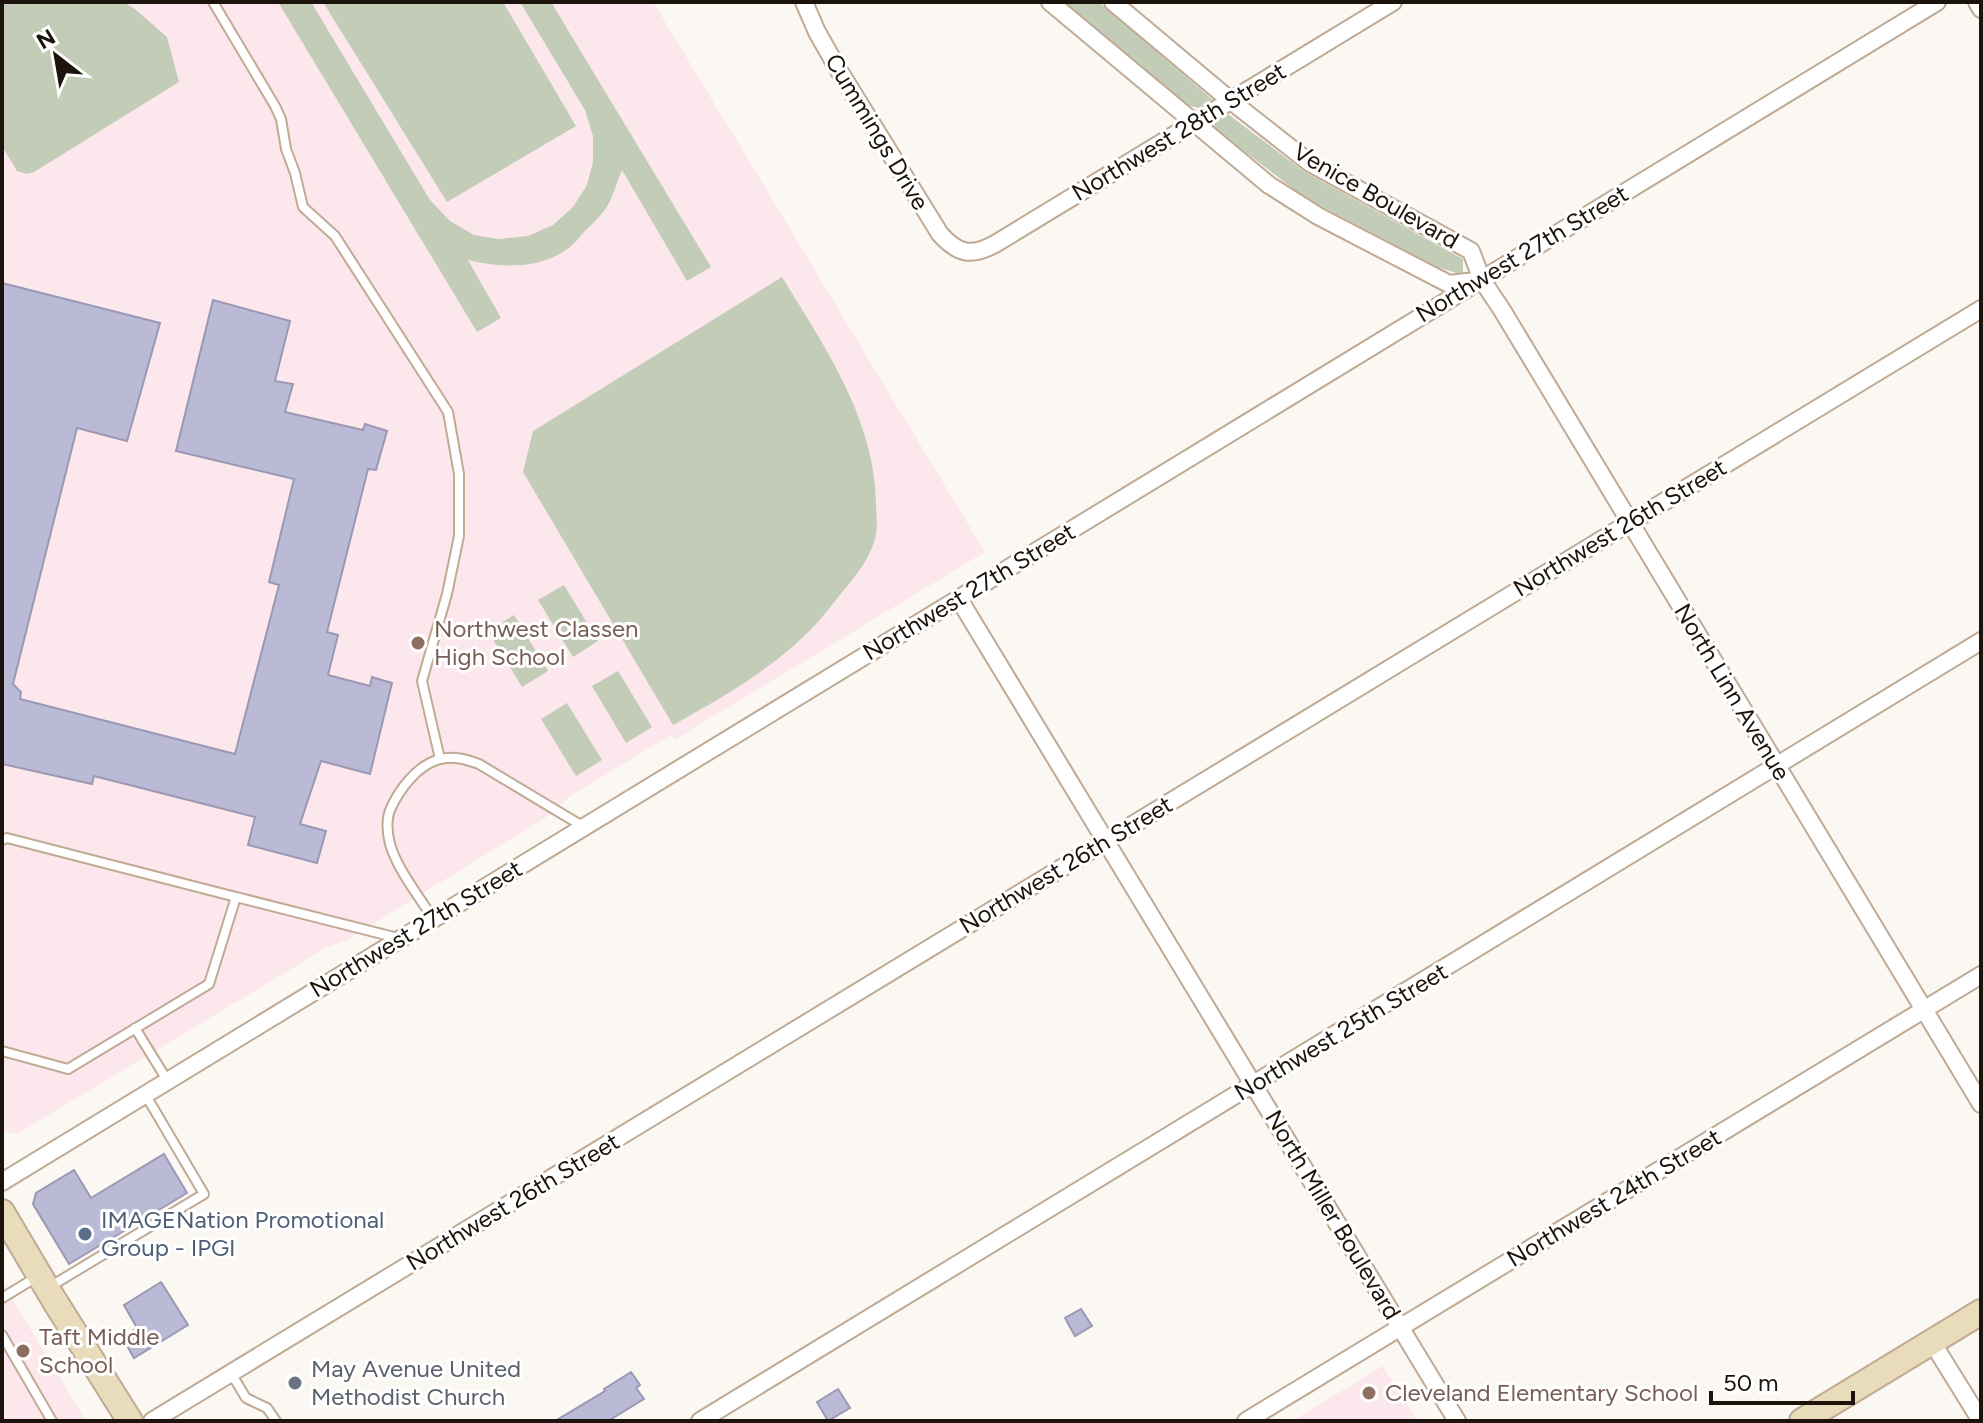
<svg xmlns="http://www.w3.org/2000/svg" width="1983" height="1423" viewBox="0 0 1983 1423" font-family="Figtree,sans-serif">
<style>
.education{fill:#fce7ed}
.green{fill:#c2ccb7}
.building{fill:#bbbad6;stroke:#9a98b3;stroke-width:2}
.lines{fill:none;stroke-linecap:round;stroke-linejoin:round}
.service-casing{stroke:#c0aa95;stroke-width:12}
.minor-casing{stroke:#c0aa95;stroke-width:20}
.secondary-casing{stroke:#c0aa95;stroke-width:28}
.service{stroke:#fff;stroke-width:8}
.minor{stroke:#fff;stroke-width:16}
.secondary{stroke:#e8dcba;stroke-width:24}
.education-dot{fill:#8d6e63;stroke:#fff;stroke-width:3}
.service-dot{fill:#5c6f8a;stroke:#fff;stroke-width:3}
.worship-dot{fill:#6b7280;stroke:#fff;stroke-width:3}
.labels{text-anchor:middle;stroke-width:6;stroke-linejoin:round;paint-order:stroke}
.street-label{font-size:24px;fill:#1b130c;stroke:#fff}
.education-label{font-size:24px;fill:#785e54;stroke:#fff;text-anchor:start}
.service-label{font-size:24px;fill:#4e5e75;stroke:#fff;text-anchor:start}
.worship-label{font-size:24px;fill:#5b616d;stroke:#fff;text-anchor:start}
</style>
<rect width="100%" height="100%" fill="#fbf7f2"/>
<path class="education" d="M2 2H653L985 552 674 740 671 735 570 796 545 818 345 941 329 946 22 1131 12 1134 2 1127Z
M2 1282 86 1421H2Z
M1383 1366 1417 1421H1292Z"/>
<path class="green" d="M2 2H123L135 9 167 37 179 82 34 172 27 174 17 171 2 146Z
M278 2H311L430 200 450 221 474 235 498 239 528 236 553 225 573 207 587 185 593 162V136L585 110 520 2H551L711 267 687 281 622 170C617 181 614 194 608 205 601 216 592 224 583 233 579 238 575 243 570 247 541 270 501 268 468 260L501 318 477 332Z
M323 2H503L576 126 447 202Z
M1057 2H1099L1213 100 1199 108 1185 105Z
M1224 111 1305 172 1463 259V275L1437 267 1304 197 1206 122Z
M782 277C824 346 875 419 876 503 876 513 878 524 876 534 872 557 854 578 839 596 832 605 824 615 816 624 776 667 723 697 673 725L523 472 533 431Z
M564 585 598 641 573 657 538 600Z
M514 615 548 671 522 687 488 631Z
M618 671 652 727 626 743 592 686Z
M567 703 602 760 576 776 541 719Z"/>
<path class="building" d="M2 283 160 323 127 441 77 428 13 684 21 692 20 699 235 754 279 585 269 582 294 479 176 451 213 300 290 321 275 381 293 384 285 412 363 430 365 424 387 431 376 470 368 469 327 632 338 635 328 675 370 686 372 677 392 683 370 774 321 761 300 824 326 831 317 863 248 845 255 817 94 776 92 784 2 764Z
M164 1154 187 1193 69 1264 33 1204 36 1193 74 1170 91 1198Z
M161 1282 188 1325 134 1358 122 1337 137 1328 124 1305Z
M1081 1309 1092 1326 1075 1336 1065 1318Z
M631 1372 640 1385 636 1388 644 1399 608 1421H555L605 1391 604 1389Z
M838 1389 850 1408 828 1421 817 1402Z"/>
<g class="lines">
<g class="service-casing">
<path id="service" d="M213 2 275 106 281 119 286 149 295 173 303 207 335 236 448 412 459 474V536L447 594 422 681 440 759
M2 840 7 838 236 897 209 984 68 1069 2 1051
M236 897 398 938
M433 919C419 896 397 869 390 844 387 833 386 818 391 808 399 790 417 766 437 760 452 755 465 759 479 764L584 827
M135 1028 167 1080
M51 1286 204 1194 145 1094
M2 1298 35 1278
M2 1335 52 1421
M231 1373 246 1398 267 1408 276 1421"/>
</g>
<g class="minor-casing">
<path id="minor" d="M804 2 817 32 838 69 940 234C958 254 971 257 995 244L1393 2
M1050 2 1269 185 1318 216 1449 284 1476 281
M1113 2 1231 101 1310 163 1471 251 1482 280 1502 310 1981 1104
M1977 2 1981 9
M959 599 1457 1421
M2 1182 1937 2
M1932 1342 1981 1421
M152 1421 1981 309
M700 1421 1981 641
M1246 1421 1981 975"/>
</g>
<g class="secondary-casing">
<path id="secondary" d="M2 1212 54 1300 130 1421
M1802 1421 1981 1312"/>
</g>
<use href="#service" class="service"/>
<use href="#minor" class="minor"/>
<use href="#secondary" class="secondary"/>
</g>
<g class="education-dot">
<circle cx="418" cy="643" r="8"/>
<circle cx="23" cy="1351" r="8"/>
<circle cx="1369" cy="1393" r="8"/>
</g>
<circle class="service-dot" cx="85" cy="1234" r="8"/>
<circle class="worship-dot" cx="295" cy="1383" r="8"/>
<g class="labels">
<g class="street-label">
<text transform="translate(877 132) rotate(59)" y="8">Cummings Drive</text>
<text transform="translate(1179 132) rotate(-31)" y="8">Northwest 28th Street</text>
<text transform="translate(1376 196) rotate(30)" y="8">Venice Boulevard</text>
<text transform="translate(1522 254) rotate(-31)" y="8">Northwest 27th Street</text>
<text transform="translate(1620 528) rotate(-31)" y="8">Northwest 26th Street</text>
<text transform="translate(969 592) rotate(-31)" y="8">Northwest 27th Street</text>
<text transform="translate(1732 692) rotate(59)" y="8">North Linn Avenue</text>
<text transform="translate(1066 865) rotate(-31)" y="8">Northwest 26th Street</text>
<text transform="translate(416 929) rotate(-31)" y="8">Northwest 27th Street</text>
<text transform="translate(1341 1032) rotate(-31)" y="8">Northwest 25th Street</text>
<text transform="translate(1614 1198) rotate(-31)" y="8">Northwest 24th Street</text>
<text transform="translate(513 1202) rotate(-31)" y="8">Northwest 26th Street</text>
<text transform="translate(1333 1215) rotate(59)" y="8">North Miller Boulevard</text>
</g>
<g class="education-label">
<text x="434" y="637">Northwest Classen<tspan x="434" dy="28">High School</tspan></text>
<text x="39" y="1345">Taft Middle<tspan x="39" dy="28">School</tspan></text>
<text x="1385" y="1401">Cleveland Elementary School</text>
</g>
<g class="service-label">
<text x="101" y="1228">IMAGENation Promotional<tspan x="101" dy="28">Group - IPGI</tspan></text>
</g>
<g class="worship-label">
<text x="311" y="1377">May Avenue United<tspan x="311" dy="28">Methodist Church</tspan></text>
</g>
</g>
<rect width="1983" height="1423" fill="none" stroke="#1b130c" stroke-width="8"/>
<g transform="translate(56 56) rotate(329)" stroke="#ffffff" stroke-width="6" paint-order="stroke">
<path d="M0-6L14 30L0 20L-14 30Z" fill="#1b130c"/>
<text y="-12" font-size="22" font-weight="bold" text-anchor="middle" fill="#1b130c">N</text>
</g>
<path d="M1711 1391v12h142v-12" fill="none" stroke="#1b130c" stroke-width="4"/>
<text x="1723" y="1391" font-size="24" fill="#1b130c" stroke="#ffffff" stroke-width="6" paint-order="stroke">50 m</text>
</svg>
